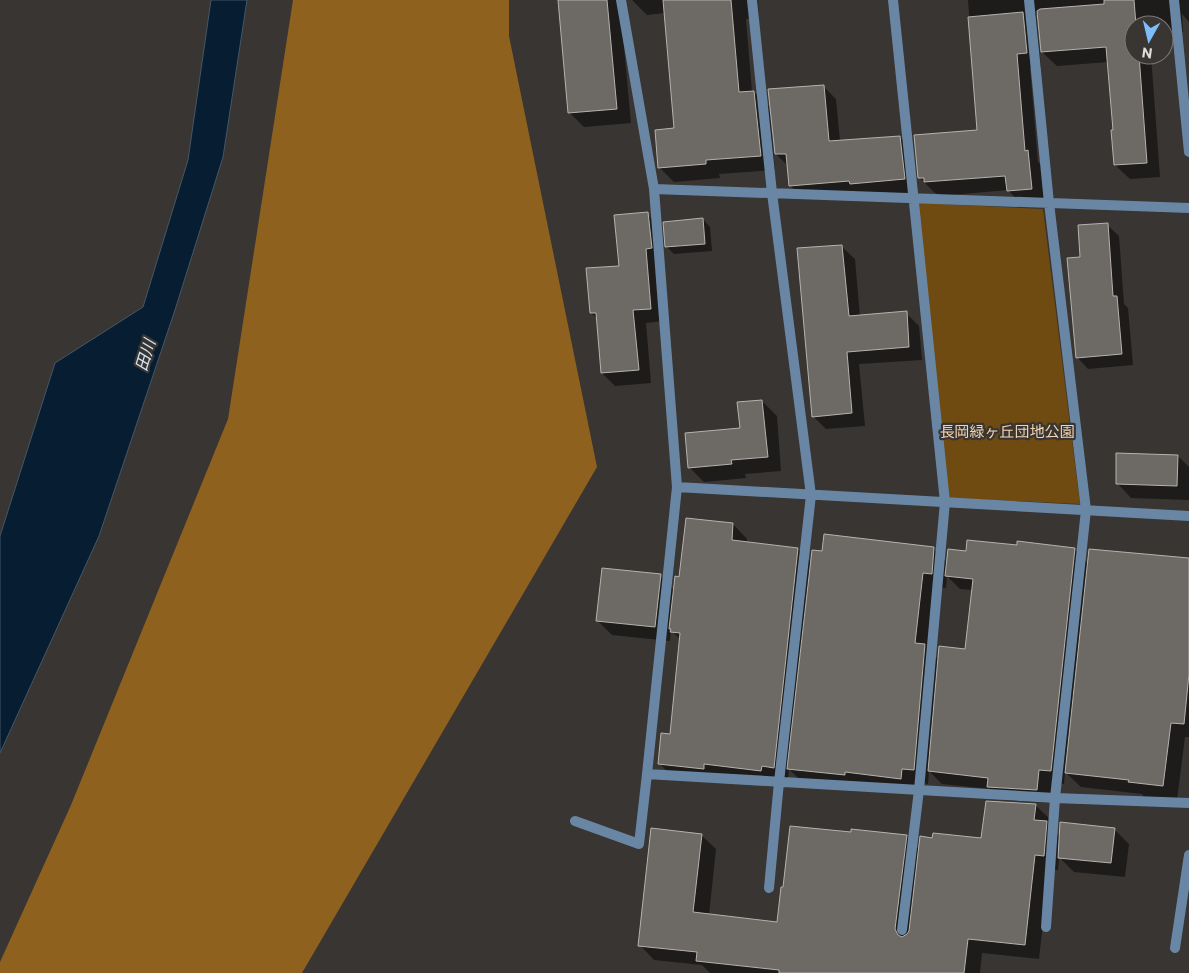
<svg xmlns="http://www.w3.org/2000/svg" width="1189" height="973" viewBox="0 0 1189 973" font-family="Commissioner,'Noto Sans JP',sans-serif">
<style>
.green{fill:#6f4a11}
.forest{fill:#8e611f}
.water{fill:#061d32;stroke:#475765}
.shadow{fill:#0007;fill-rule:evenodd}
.building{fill:#6d6a66;stroke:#b6b2ae}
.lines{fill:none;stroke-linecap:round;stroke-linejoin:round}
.minor{stroke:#6987a4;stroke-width:10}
.labels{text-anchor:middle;stroke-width:4.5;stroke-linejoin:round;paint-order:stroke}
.park-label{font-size:15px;fill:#f3d4ae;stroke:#383532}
.water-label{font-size:16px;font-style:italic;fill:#d3e5f7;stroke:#383532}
</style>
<rect width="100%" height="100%" fill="#383532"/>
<path class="green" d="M918 203 1043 209 1080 504 949 498Z"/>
<path class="forest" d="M293 0H509V36L597 467 302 973H0V962L71 805 228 419Z"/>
<path class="water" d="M211 0H247L223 157 175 310 99 536 0 753V536L55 363 143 307 188 160Z"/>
<path class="shadow" d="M559 0H616L620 4 631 123 584 127 569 112Z
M632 0H758L759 18 746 19 752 92H754L769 106 775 170 719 174 720 178 674 182 659 167 676 130 665 13 647 15Z
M968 0H1189V22L1182 14 1183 32 1164 33V25H1134V55H1151L1160 177 1130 179 1115 165V131L1109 62 1057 66 1042 52 1038 10 1036 16 1041 67 1030 68 1038 162 1042 166 1045 203 1022 205 1008 190 940 196 934 192 920 178 978 131Z
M823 86 836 99 840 141 900 137 913 150 917 192 864 196 803 199 791 186 789 167 776 154Z
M647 214 660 227 663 321 646 323 651 383 615 386 602 373 598 319 591 313 620 267Z
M703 219 710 227 712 251 674 254 667 247Z
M1107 225 1119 236 1124 304 1128 308 1133 365 1088 369 1077 357 1082 258Z
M841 246 855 259 860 317 906 313 919 326 922 360 859 364 865 426 826 429 813 416Z
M762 401 777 416 781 471 745 474 746 478 704 482 689 467 741 429Z
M1178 456 1189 467V500L1131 498 1117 483Z
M733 524 747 539V543L798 549 812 563 823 552 933 549 948 563 967 552 1018 547 1074 549 1088 563 1189 559V737H1185L1177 800 1144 797 1142 794 1081 787 1065 772 1064 784 1052 782 1050 803 1002 800 991 789 942 784 929 771 928 784 916 782 915 793 803 783 789 769 788 781 718 778V783L674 778 659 763 671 735 681 640 671 630 670 641 612 635 597 620 660 576 674 590 681 578ZM947 576 960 589 973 590 967 650 939 660 930 651 937 587 946 588Z
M1035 805 1050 819 1049 825 1060 837 1114 829 1129 844 1125 877 1074 872 1059 857 1058 870 1049 869 1039 959 982 953 980 973H710L702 965 654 960 640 945 701 835 716 849 709 915 778 923 852 834 906 836 920 850 982 839Z"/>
<path class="building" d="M558 0H607L617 109 568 113Z
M663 0H731L739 92 754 91 761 156 706 160V164L658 168 655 130 674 128Z
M1104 0H1134L1136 25H1134V55H1139L1147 163 1114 165 1111 130H1113L1106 47 1041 52 1037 11 1040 9 1104 4Z
M1023 12 1027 53 1017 54 1025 151 1028 150 1032 189 1007 191 1005 176 924 182V178H918L914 135 977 130 968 17Z
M824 85 829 141 900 136 905 179 850 184 849 181 789 186 786 154H775L768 89Z
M648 212 652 248 646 249 651 309 633 310 639 370 601 373 596 313H590L586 268 619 266 614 215Z
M703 218 705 244 665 247 663 222Z
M1108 223 1113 296H1117L1122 354 1076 358 1067 258 1080 257 1078 225Z
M842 245 849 316 907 311 909 347 847 352 852 413 812 417 797 248Z
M762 400 768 457 731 460 732 464 688 468 685 433 740 428 737 402Z
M1116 453 1178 455 1177 486 1116 484Z
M686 518 733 523 732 540 798 548 774 768 762 766 761 771 704 764V769L658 764 661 733 670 734 680 633 670 632 671 629H669L675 576 679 577Z
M824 534 934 547 932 574 923 573 915 643 925 644 914 770 902 769 901 779 845 772V775L787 769 812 550 822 551Z
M967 540 1017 545V541L1075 548 1051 771 1039 770 1037 790 987 787 988 778 928 771 939 646 965 649 973 579 945 576 948 549 966 551Z
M1089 549 1189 558V674L1184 724 1171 723 1163 786 1128 782 1129 780 1065 773Z
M602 568 661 574 655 627 596 621Z
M986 801 1036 804 1034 820 1047 821 1044 856 1035 855 1025 945 968 939 964 973H779V970L696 961 697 952 638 946 651 828 702 834 693 912 777 922 781 887H783L790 826 851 832V829L907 835 895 929 898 935 902 937 907 934 909 931 920 836 932 838 933 833 981 838Z
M1060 822 1115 828 1111 863 1058 858Z"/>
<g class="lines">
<path class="minor" d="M621 0 654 189 677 487 647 774 1055 798 1189 803
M752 0 772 193 811 495 779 782 769 888
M893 0 945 502 919 790 902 930
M1029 0 1049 203 1086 510 1055 798 1046 927
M1174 0 1189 152
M654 189 1189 208
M677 487 1189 516
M575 821 639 844 647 774
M1175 948 1189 855"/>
</g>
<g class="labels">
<g class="park-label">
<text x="1007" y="437">長岡緑ヶ丘団地公園</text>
</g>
<g class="water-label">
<text transform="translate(145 355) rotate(-73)" y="6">田川</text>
</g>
</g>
<g transform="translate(1149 40) rotate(188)"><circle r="24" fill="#383532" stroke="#7b7976"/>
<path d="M0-4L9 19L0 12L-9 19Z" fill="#7fbdfa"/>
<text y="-8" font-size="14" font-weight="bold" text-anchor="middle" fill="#dfdedb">N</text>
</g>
</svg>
